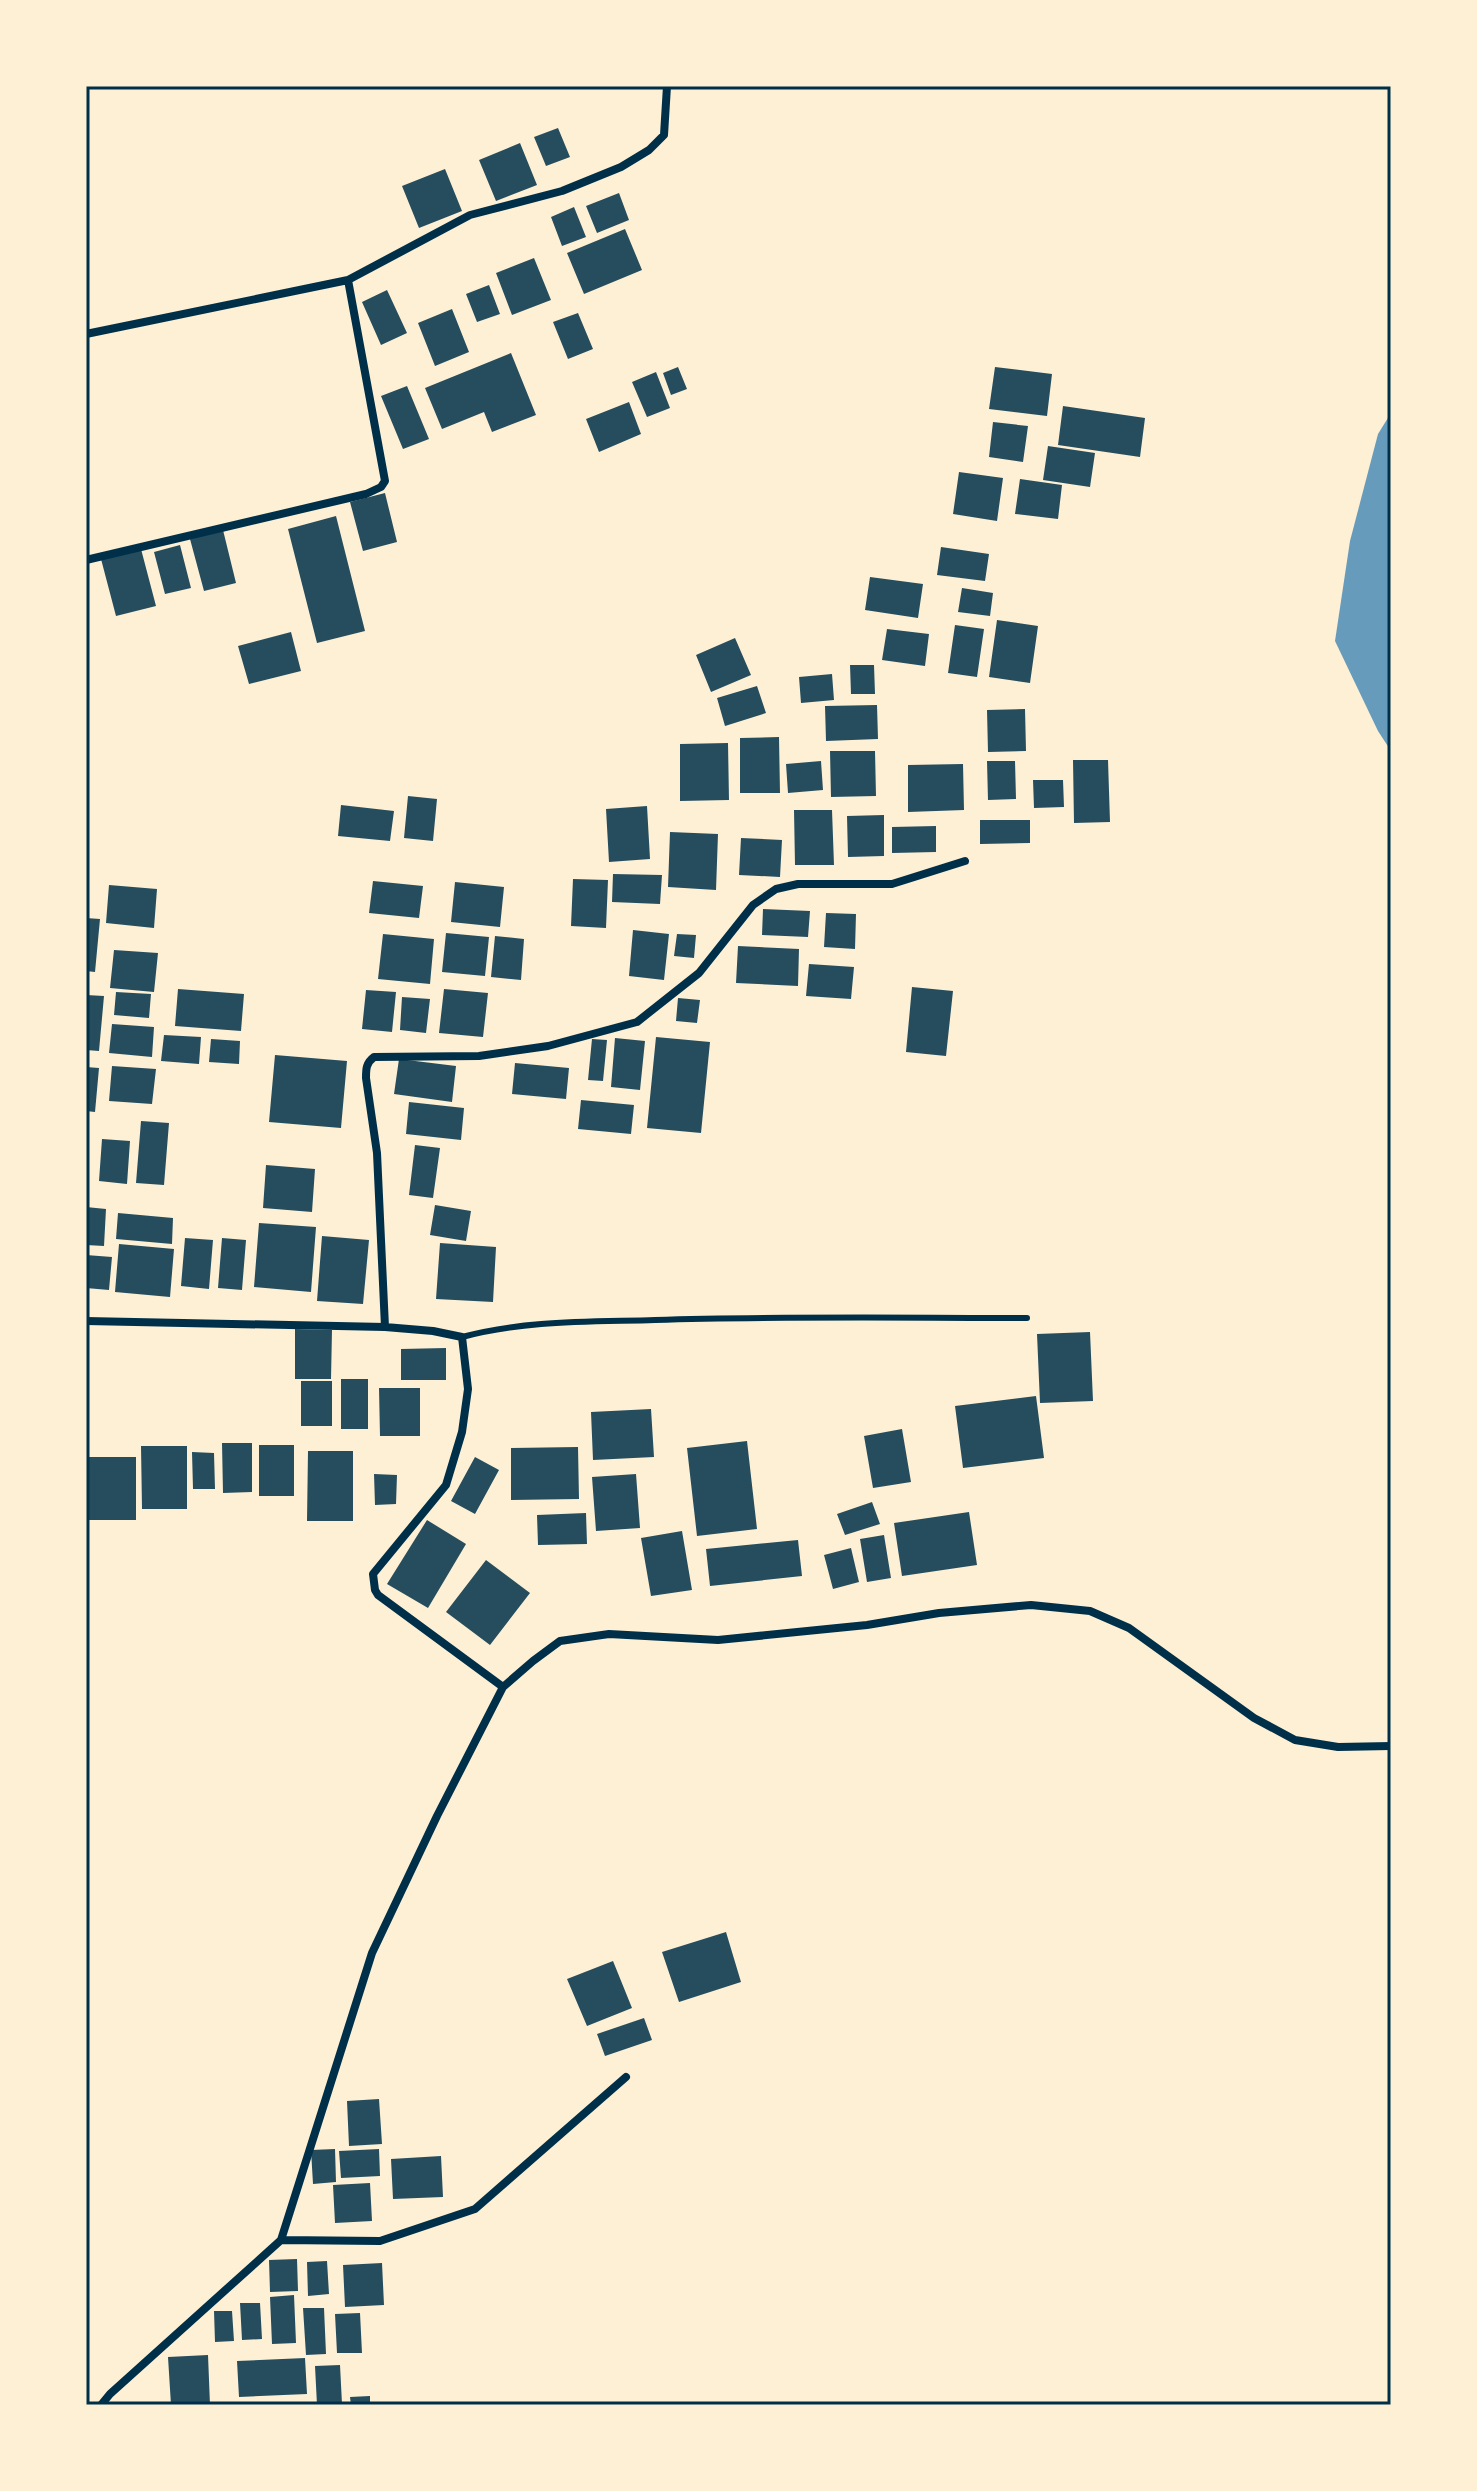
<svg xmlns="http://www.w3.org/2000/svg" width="1477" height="2491" viewBox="0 0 1477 2491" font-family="Barlow,sans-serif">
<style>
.water{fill:#669bbc}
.building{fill:#264d5e}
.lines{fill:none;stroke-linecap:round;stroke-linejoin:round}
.service{stroke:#003049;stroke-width:6}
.minor{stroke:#003049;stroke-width:8}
.neatline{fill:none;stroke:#003049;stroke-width:3}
</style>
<rect width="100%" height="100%" fill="#fdf0d5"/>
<path class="water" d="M1391 413V751L1378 731 1335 641 1350 541 1378 434Z"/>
<path class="building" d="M558 128 570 157 546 166 534 137Z
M520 143 537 185 496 201 479 160Z
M445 169 462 211 419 228 402 186Z
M619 193 629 220 597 233 586 206Z
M574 207 586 237 562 246 551 217Z
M625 229 642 270 584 294 567 253Z
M534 258 551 300 512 315 496 273Z
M489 285 500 314 477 322 466 294Z
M387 290 407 333 381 345 362 302Z
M452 309 469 352 435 366 418 323Z
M578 313 593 349 568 359 553 322Z
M511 353 536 415 492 432 484 412 442 429 425 388Z
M678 367 687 389 671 395 663 373Z
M995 367 1052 374 1047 416 989 409Z
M656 372 670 408 647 417 632 382Z
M407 386 429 439 403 449 381 396Z
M629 402 641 434 599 452 586 419Z
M1063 406 1145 418 1140 457 1058 445Z
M993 422 1028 426 1023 462 989 457Z
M1048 446 1095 453 1090 487 1043 480Z
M959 472 1003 478 997 521 953 514Z
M1020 479 1062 485 1058 519 1015 514Z
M385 493 397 542 363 551 350 502Z
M336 516 365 631 317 643 288 529Z
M223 530 236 583 204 591 190 539Z
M180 545 191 588 165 594 154 552Z
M941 547 989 554 985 581 937 575Z
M141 549 156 606 116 616 101 559Z
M870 577 923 584 918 618 865 610Z
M962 588 993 593 990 616 958 612Z
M997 620 1038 626 1030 683 989 677Z
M955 625 984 629 977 677 948 673Z
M887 629 929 634 925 666 882 660Z
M291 632 301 671 249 684 238 646Z
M735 638 751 675 711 692 696 655Z
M850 665H874L875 694H851Z
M832 674 834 700 801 703 799 677Z
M757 686 766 713 725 726 717 698Z
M877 705 878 739 826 741 825 706Z
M1025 709 1026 751 988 752 987 710Z
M779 737 780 793H740V738Z
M728 743 729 800 680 801V744Z
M830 751H875L876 796 831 797Z
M1073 760H1108L1110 822 1074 823Z
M821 761 823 790 788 793 786 764Z
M987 761H1015L1016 799 988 800Z
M963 764 964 810 908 812V765Z
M1033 780H1063L1064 807 1034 808Z
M408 796 437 799 433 841 404 838Z
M341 805 394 811 390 841 338 836Z
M647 806 650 859 609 862 606 809Z
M794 810H832L834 865H795Z
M884 815V856L848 857 847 816Z
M980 820H1030V843L980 844Z
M936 826V852L892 853V827Z
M670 832 718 834 716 890 668 887Z
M741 838 782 840 780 877 739 875Z
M613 874 662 875 660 904 612 902Z
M573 879 608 880 606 928 571 926Z
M373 881 423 886 419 918 369 913Z
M455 882 504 887 500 927 451 922Z
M109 885 157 889 154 928 106 923Z
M763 909 810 911 808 937 762 935Z
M826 913 856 914 855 949 824 947Z
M86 918 100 919 95 972 86 971Z
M633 930 669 934 664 980 629 976Z
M446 933 489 937 485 976 442 972Z
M383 934 434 939 430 984 378 979Z
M677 934 696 935 694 958 674 956Z
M495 936 524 939 521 980 491 977Z
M738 946 799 949 798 986 736 983Z
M114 950 158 953 154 992 110 988Z
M809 964 854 967 851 999 806 996Z
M912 987 953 991 946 1056 906 1052Z
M178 989 244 994 241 1031 175 1026Z
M444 989 488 993 483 1037 439 1033Z
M366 990 396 992 392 1032 362 1029Z
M116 992 151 994 149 1018 114 1015Z
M86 995 104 996 99 1051 86 1050Z
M402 997 430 999 426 1033 400 1030Z
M678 998 700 1000 697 1023 676 1021Z
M112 1024 154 1027 152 1057 109 1053Z
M164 1035 201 1037 199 1064 161 1061Z
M656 1037 710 1042 701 1133 647 1128Z
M615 1038 645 1041 640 1090 611 1087Z
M211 1039 240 1041 239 1064 209 1062Z
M592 1039 607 1040 603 1081 588 1080Z
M275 1055 347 1061 341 1128 269 1122Z
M399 1059 456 1066 452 1102 394 1094Z
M515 1063 569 1068 566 1099 512 1094Z
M112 1066 156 1069 152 1104 109 1101Z
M86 1067 99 1068 95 1112 86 1111Z
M581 1100 634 1105 631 1134 578 1129Z
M409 1102 464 1108 461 1140 406 1134Z
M141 1121 169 1123 164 1185 136 1183Z
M102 1139 130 1141 127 1184 99 1181Z
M415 1145 440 1148 433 1198 409 1195Z
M266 1165 315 1169 312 1212 263 1208Z
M435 1205 471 1211 466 1241 430 1235Z
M86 1207 106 1209 104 1246 86 1245Z
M118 1213 173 1218 172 1244 116 1239Z
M259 1223 316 1227 311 1292 254 1287Z
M322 1236 369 1240 363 1304 317 1301Z
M185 1238 213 1240 209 1289 181 1286Z
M222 1238 246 1240 242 1290 218 1288Z
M440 1243 496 1247 493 1302 436 1299Z
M119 1244 174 1249 170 1297 115 1292Z
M86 1255 112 1257 109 1290 86 1288Z
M295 1329 332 1330 331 1379H295Z
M1090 1332 1093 1401 1040 1403 1037 1334Z
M446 1348V1380H401V1349Z
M341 1379H368V1429H341Z
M301 1381H332V1426H301Z
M379 1388H420V1436H380Z
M1036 1396 1044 1458 963 1468 955 1406Z
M651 1409 654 1457 593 1460 591 1412Z
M902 1429 911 1482 873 1488 864 1436Z
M747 1441 757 1529 697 1536 687 1448Z
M222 1443H252V1492L223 1493Z
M259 1445H294V1496H259Z
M141 1446H187V1509H142Z
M578 1447 579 1499 511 1500V1448Z
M308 1451H353V1521H307Z
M192 1452 214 1453 215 1489H193Z
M88 1457H136V1520H88Z
M475 1457 499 1470 475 1514 451 1501Z
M374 1474 397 1475 396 1504 375 1505Z
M636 1474 640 1528 596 1531 592 1477Z
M872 1502 880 1524 845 1535 837 1514Z
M969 1512 977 1565 902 1576 894 1523Z
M586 1513 587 1544 538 1545 537 1515Z
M427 1520 466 1544 428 1608 387 1584Z
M682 1531 692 1590 651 1596 641 1538Z
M884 1535 891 1578 867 1582 860 1539Z
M798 1540 802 1576 710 1586 706 1549Z
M851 1548 859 1582 833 1589 824 1555Z
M486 1560 530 1593 490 1645 446 1612Z
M726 1932 741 1982 679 2002 662 1952Z
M613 1961 632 2008 587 2026 567 1979Z
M644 2018 652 2040 605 2056 597 2034Z
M379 2099 382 2144 349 2146 347 2101Z
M335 2149 336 2182 313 2184 311 2150Z
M379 2149 380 2176 341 2178 339 2151Z
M441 2156 443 2197 393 2199 391 2159Z
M370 2183 372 2221 335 2223 333 2185Z
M297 2259 298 2291 270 2292 269 2260Z
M327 2261 329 2294 308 2296 307 2262Z
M382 2263 384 2305 345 2307 343 2265Z
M294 2295 296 2343 272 2344 270 2297Z
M240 2303H260L262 2339 242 2340Z
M303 2308H324L326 2354 306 2355Z
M214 2311H232L234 2341 215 2342Z
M360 2313 362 2353H337L335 2314Z
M208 2355 210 2405H171L168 2357Z
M305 2358 307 2394 239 2397 237 2361Z
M340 2365 342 2404 317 2405 315 2366Z
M370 2396V2405H351L350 2397Z"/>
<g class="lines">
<path class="service" d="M462 1337C525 1320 591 1322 655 1320 779 1316 903 1318 1027 1318"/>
<path class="minor" d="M348 280 470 215 562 191 621 167 649 150 664 135 667 86
M86 334 348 280 385 481 381 487 366 494 86 560
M86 1321 385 1327 433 1331 462 1337 468 1389 462 1432 446 1485 373 1574 375 1590 378 1595 503 1687
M385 1327 377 1153 366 1078C366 1069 366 1063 374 1057L479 1056 548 1046 637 1022 699 973 753 905 776 889 798 884H892L965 861
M281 2240 380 2241 475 2209 626 2077
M101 2405 110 2394 281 2240 372 1953 437 1816 503 1687 533 1661 560 1641 609 1634 718 1640 867 1625 939 1613 1031 1605 1090 1611 1129 1628 1254 1718 1295 1740 1338 1747 1391 1746"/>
</g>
<rect width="1477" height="2491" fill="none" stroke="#fdf0d5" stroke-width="176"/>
<rect x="88" y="88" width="1301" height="2315" class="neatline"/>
</svg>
